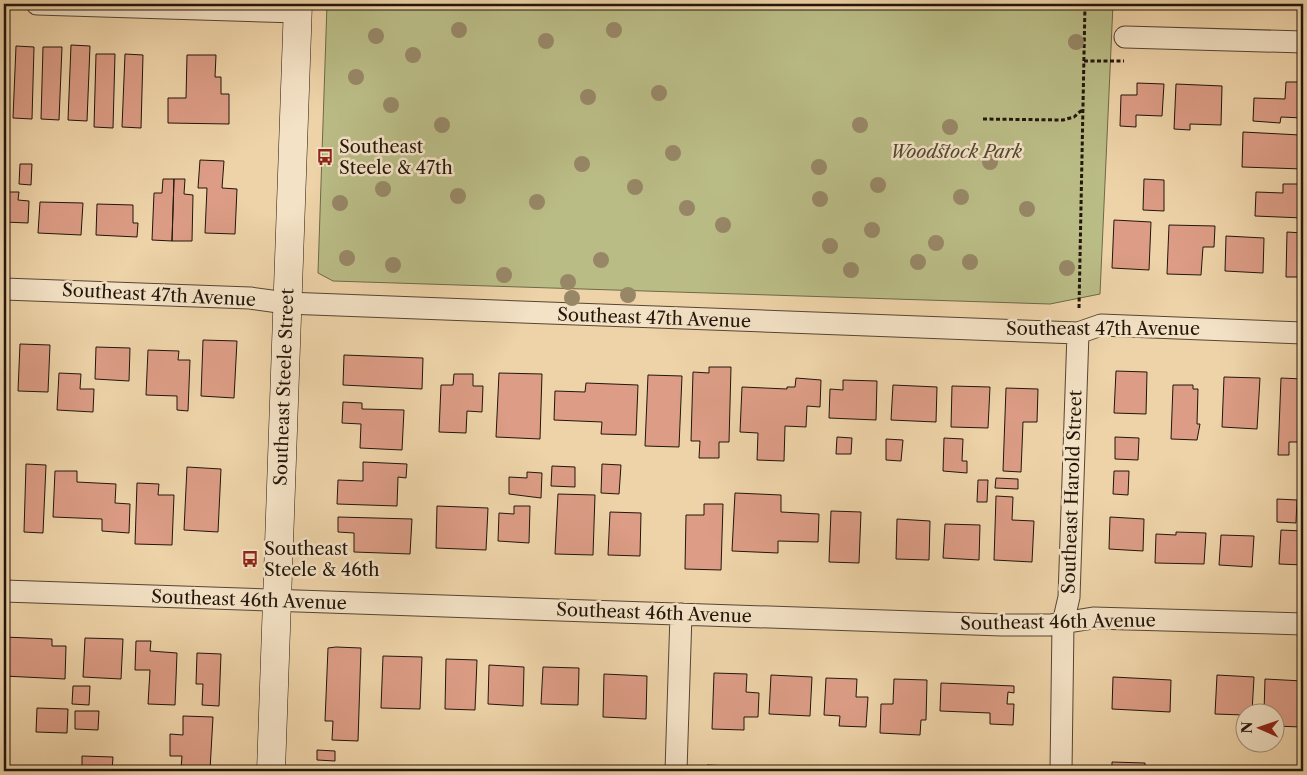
<svg xmlns="http://www.w3.org/2000/svg" width="1307" height="775" viewBox="0 0 1307 775" font-family="'Libre Caslon Text',serif">
<style>
.green{fill:#babc86;stroke:#6e6948}
.building{fill:#dc9c85;stroke:#22160b}
.lines{fill:none;stroke-linecap:round;stroke-linejoin:round}
.street-casing{stroke:#554532;stroke-width:23}
.secondary-casing{stroke:#22160b;stroke-width:29}
.path{stroke:#22160b;stroke-width:3;stroke-dasharray:4 2.5;stroke-linecap:butt}
.street{stroke:#f4e2c6;stroke-width:21}
.secondary{stroke:#f4e2c6;stroke-width:28}
.tree{fill:#978766}
.labels{text-anchor:middle;stroke-width:5;stroke-linejoin:round;paint-order:stroke}
.poi-label{font-size:18px;fill:#22160b;stroke:#f4e2c6;text-anchor:start}
.park-label{font-size:18px;font-style:italic;fill:#504830;stroke:#f4e2c6}
.street-label{font-size:18px;fill:#22160b;stroke:#f4e2c6}
</style>
<rect width="100%" height="100%" fill="#eed3a8"/>
<filter id="stains"><feTurbulence type="fractalNoise" baseFrequency=".004" numOctaves="4"/><feColorMatrix values="0 0 0 0 .2 0 0 0 0 .09 0 0 0 0 .02 0 0 0 .5 -.17"/></filter>
<radialGradient id="worn" r=".72"><stop offset=".6" stop-color="#630" stop-opacity="0"/><stop offset="1" stop-color="#630" stop-opacity=".3"/></radialGradient>
<path class="green" d="M327 4H1113L1100 294 1050 304 333 281 318 273Z"/>
<path class="building" d="M71 45 90 46 87 121 68 120Z
M16 46 34 47 32 119 13 118Z
M43 47H62L59 120 41 119Z
M96 54H115L113 128 94 127Z
M125 54 143 55 141 128 122 127Z
M187 55H216L215 77H221V94H229V124L168 123V98H186Z
M1286 82H1303V118L1281 117 1280 123 1253 121 1254 98 1285 99Z
M1137 83 1164 84 1162 116 1136 115V127L1120 126 1121 95H1137Z
M1176 84 1222 86 1221 125 1190 124V130L1174 129Z
M1243 132 1300 135 1299 143H1303V169L1242 167Z
M200 160 224 161 222 188 237 189 235 234 205 233 207 188H198Z
M20 164H32L31 185 19 184Z
M163 179H174L172 241 152 240 154 193H162Z
M174 179H185L184 194 193 195 192 241H172Z
M1144 179 1164 180V211L1143 210Z
M1283 184H1303V218L1255 216 1256 192 1283 193Z
M4 192H19L18 200 29 201 28 223 4 222Z
M40 202 83 203 81 235 38 233Z
M97 204 133 205V223H138L137 237 96 235Z
M1114 220 1151 222 1149 270 1112 268Z
M1169 225 1215 226 1214 247H1203L1201 275 1167 274Z
M1287 232 1303 233V277H1286Z
M1226 236 1264 238 1263 273 1225 271Z
M4 340H7L5 398H4Z
M203 340 237 341 234 398 201 396Z
M20 344 50 345 48 392 18 391Z
M96 347 130 348 129 381 95 379Z
M148 350 179 351 178 360H190L188 411 177 410V396L146 395Z
M344 355 423 358 422 389 343 385Z
M709 367H731L729 442H719V458H699L700 441H691L693 372 709 373Z
M1116 371 1147 372 1146 414 1114 413Z
M59 373 81 374 80 389H94L93 412 57 410Z
M499 373 542 374 540 439 496 437Z
M454 374H473V386H483L482 412 467 411 466 433 439 432 441 385H453Z
M648 375 682 376 679 447 645 446Z
M1224 377 1260 378 1257 429 1222 427Z
M796 378 821 380 820 407 807 406 806 427 785 426 784 461 757 460 758 433 740 432 742 387 787 389V387H795Z
M1281 378 1303 379V442H1289V455H1278Z
M843 380 877 381 876 420 829 418 830 389 843 390Z
M586 383 638 385 636 435 601 434 602 422 554 420 555 391 585 392Z
M893 385 937 387 936 422 891 420Z
M1173 385H1193V389H1198L1197 424H1200L1197 440 1171 439Z
M952 386 990 387 988 428 951 427Z
M1006 388 1038 389 1037 422H1023L1021 472 1003 471Z
M343 402 362 403V409L404 410 402 450 360 448 361 424 342 423Z
M837 437 852 438 851 454H836Z
M1115 437 1139 438 1138 460 1115 459Z
M944 438 963 439 962 461H967V473L943 471Z
M886 439 903 440 901 461 886 460Z
M363 462 407 464 406 478 398 477 397 506 337 504 338 480 363 481Z
M26 464 46 465 43 533 24 532Z
M602 464 621 465 619 494 601 493Z
M552 466 575 467V487L551 486Z
M187 467 221 469 218 532 184 530Z
M55 471H77V482L116 484 115 503 130 504 129 533 102 531V519L53 517Z
M1114 471H1129L1128 495 1113 494Z
M527 472 542 473 541 498 509 494V477L527 478Z
M996 478 1018 479V489L995 488Z
M978 480H988L987 502H977Z
M137 483 159 484 158 495H174L172 545 135 544Z
M4 484 9 485 7 528H4Z
M735 493 781 495V512L819 514 818 542 778 541V553L732 551Z
M558 494 595 495 593 555 555 554Z
M996 496 1013 497 1012 520 1034 521 1032 562 994 560Z
M1277 499 1297 500 1296 523 1277 522Z
M704 504H723L721 570 685 569 686 515H704Z
M437 506 488 508 486 550 436 548Z
M514 506H530L529 543 498 541 499 513 514 514Z
M831 511 861 512 859 563 829 562Z
M610 512 641 513 640 556 608 555Z
M338 517 412 519 410 554 354 552V533L338 532Z
M1110 517 1144 519 1143 551 1109 549Z
M897 519 930 521 929 560 896 559Z
M945 524 980 525 979 560 943 558Z
M1281 530 1303 531V565L1279 564Z
M1176 532 1206 533 1204 564 1155 563 1156 534 1176 535Z
M1221 535 1254 536 1252 567 1219 565Z
M4 637 52 639V646H66L65 679 4 676Z
M85 638 123 639 121 679 83 677Z
M136 641H151L150 651 177 653 175 705 148 704 150 670H135Z
M336 647 361 648 358 741 332 740 333 721H325L328 648Z
M197 653 221 654 219 706 202 705 203 684H196Z
M383 656 422 657 420 709 381 708Z
M446 659 477 660 475 710 445 709Z
M489 665 524 667 523 706 488 704Z
M543 667 579 668 578 705 541 704Z
M714 673 747 674 746 692 759 693 758 717H744V730L712 729Z
M604 674 647 676 646 719 603 717Z
M771 675 812 677 810 716 769 714Z
M1217 675 1254 677 1252 712H1244V715L1215 714Z
M1113 677 1171 680 1170 712 1112 709Z
M826 678 857 679 856 697H868L866 727 839 726 840 716 824 715Z
M894 679 927 680 926 720H921L920 735 880 733 881 704H893Z
M1265 679 1303 681 1301 727 1274 726V712H1264Z
M941 683 1014 686V693L1008 692 1007 704H1014L1013 725 990 724V713L940 711Z
M73 686H90L89 705 72 704Z
M37 708 68 709 67 733 36 732Z
M75 711H99L98 730 75 729Z
M183 716 213 717 210 770 181 769 182 756H170V734L183 735Z
M317 750 335 751V761L317 760Z
M82 756 113 757 112 771H82Z
M1112 762 1145 763V771H1112Z
M707 765 754 767V771H707Z
M1152 767H1171V771H1152Z"/>
<g class="lines">
<g class="street-casing">
<path id="street" d="M37 4 298 12
M1125 37 1303 42
M4 289 250 298 286 303 1078 333 1101 325 1303 333
M4 591 1002 625H1050L1093 618 1303 624
M676 771 681 614
M1061 771 1063 623 1069 597 1078 333"/>
</g>
<g class="secondary-casing">
<path id="secondary" d="M271 771 298 4"/>
</g>
<path class="path" d="M1084 61H1124
M983 119 1063 120 1074 117 1083 109
M1079 308 1085 4"/>
<use href="#street" class="street"/>
<use href="#secondary" class="secondary"/>
</g>
<g class="tree">
<circle cx="459" cy="30" r="8"/>
<circle cx="614" cy="30" r="8"/>
<circle cx="376" cy="36" r="8"/>
<circle cx="546" cy="41" r="8"/>
<circle cx="1076" cy="42" r="8"/>
<circle cx="413" cy="55" r="8"/>
<circle cx="356" cy="77" r="8"/>
<circle cx="659" cy="93" r="8"/>
<circle cx="588" cy="97" r="8"/>
<circle cx="391" cy="105" r="8"/>
<circle cx="442" cy="125" r="8"/>
<circle cx="860" cy="125" r="8"/>
<circle cx="950" cy="127" r="8"/>
<circle cx="673" cy="153" r="8"/>
<circle cx="990" cy="162" r="8"/>
<circle cx="582" cy="164" r="8"/>
<circle cx="819" cy="167" r="8"/>
<circle cx="878" cy="185" r="8"/>
<circle cx="635" cy="187" r="8"/>
<circle cx="383" cy="189" r="8"/>
<circle cx="458" cy="196" r="8"/>
<circle cx="961" cy="197" r="8"/>
<circle cx="820" cy="199" r="8"/>
<circle cx="537" cy="202" r="8"/>
<circle cx="340" cy="203" r="8"/>
<circle cx="687" cy="208" r="8"/>
<circle cx="1027" cy="209" r="8"/>
<circle cx="723" cy="225" r="8"/>
<circle cx="872" cy="230" r="8"/>
<circle cx="936" cy="243" r="8"/>
<circle cx="830" cy="246" r="8"/>
<circle cx="347" cy="258" r="8"/>
<circle cx="601" cy="260" r="8"/>
<circle cx="918" cy="262" r="8"/>
<circle cx="970" cy="262" r="8"/>
<circle cx="393" cy="265" r="8"/>
<circle cx="1067" cy="268" r="8"/>
<circle cx="851" cy="270" r="8"/>
<circle cx="504" cy="275" r="8"/>
<circle cx="568" cy="282" r="8"/>
<circle cx="628" cy="295" r="8"/>
<circle cx="572" cy="298" r="8"/>
</g>
<defs>
<g id="bus-bare" transform="scale(1.35)"><path d="M-5-6H5V4H4V6H2V4H-2V6H-4V4H-5ZM-3.5-4V0h7V-4ZM-3.5 1.2v1.5H-2V1.2ZM2 1.2v1.5H3.5V1.2Z" fill="#8f2418" stroke="#f4e2c6" stroke-width="2.5" paint-order="stroke"/></g>
</defs>
<g fill-rule="evenodd">
<use href="#bus-bare" x="325" y="157"/>
<use href="#bus-bare" x="250" y="559"/>
</g>
<g class="labels">
<g class="poi-label">
<text x="339" y="153">Southeast<tspan x="339" dy="21">Steele &amp; 47th</tspan></text>
<text x="264" y="555">Southeast<tspan x="264" dy="21">Steele &amp; 46th</tspan></text>
</g>
<g class="park-label">
<text x="956" y="158">Woodstock Park</text>
</g>
<g class="street-label">
<text transform="translate(159 295) rotate(3)" y="6">Southeast 47th Avenue</text>
<text transform="translate(654 318) rotate(2)" y="6">Southeast 47th Avenue</text>
<text x="1103" y="335">Southeast 47th Avenue</text>
<text transform="translate(284 387) rotate(-88)" y="6">Southeast Steele Street</text>
<text transform="translate(1072 492) rotate(-88)" y="6">Southeast Harold Street</text>
<text transform="translate(249 600) rotate(2)" y="6">Southeast 46th Avenue</text>
<text transform="translate(654 613) rotate(2)" y="6">Southeast 46th Avenue</text>
<text transform="translate(1058 622) rotate(-1)" y="6">Southeast 46th Avenue</text>
</g>
</g>
<rect width="1307" height="775" fill="none" stroke="#eed3a8" stroke-width="20"/>
<rect x="5" y="5" width="1297" height="765" fill="none" stroke="#22160b" stroke-width="2.5"/>
<rect x="10" y="10" width="1287" height="755" fill="none" stroke="#22160b"/>
<g transform="translate(1260 728) rotate(272)"><circle r="24" fill="#f4e2c6" stroke="#a0907b"/>
<path d="M0-4L9 19L0 12L-9 19Z" fill="#8f2418"/>
<text y="-8" font-size="14" font-weight="bold" text-anchor="middle" fill="#22160b">N</text>
</g>
<rect width="100%" height="100%" filter="url(#stains)"/>
<rect width="100%" height="100%" fill="url(#worn)"/>
</svg>
